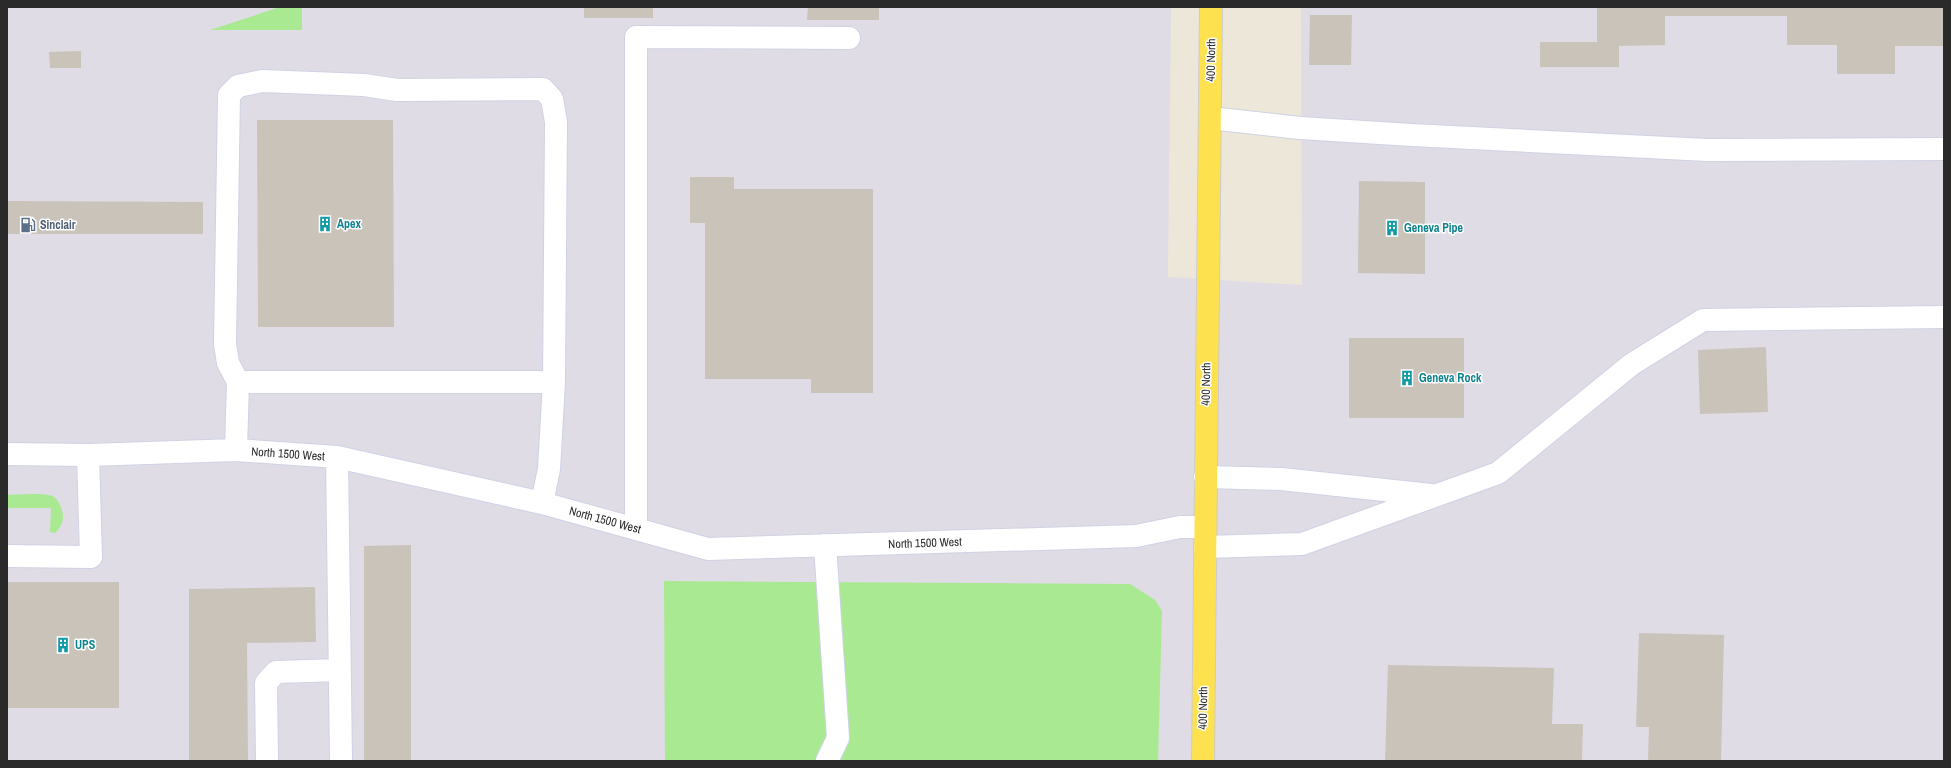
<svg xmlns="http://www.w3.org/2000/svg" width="1951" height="768" viewBox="0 0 1951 768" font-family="'Archivo Narrow',sans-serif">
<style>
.industrial{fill:#dfdce5}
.green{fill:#a9e991}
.building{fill:#c9c3ba}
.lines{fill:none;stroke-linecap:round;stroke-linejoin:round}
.minor-casing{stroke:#cfd2e4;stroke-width:24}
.major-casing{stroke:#ccc;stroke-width:24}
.minor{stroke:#fff;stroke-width:22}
.major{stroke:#fde14f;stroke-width:22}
.labels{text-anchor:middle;stroke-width:3;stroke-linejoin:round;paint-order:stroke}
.street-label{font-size:12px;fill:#2a2a2a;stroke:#fff}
.culture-label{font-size:12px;font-weight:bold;fill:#0d838f;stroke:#fff;text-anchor:start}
.service-label{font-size:12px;font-weight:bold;fill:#4e5e75;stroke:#fff;text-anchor:start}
</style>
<rect width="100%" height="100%" fill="#ede7da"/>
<path class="industrial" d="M7 7H1171L1168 277 1302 285 1301 7H1944V761H7Z"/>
<path class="green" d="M280 7H302V30H210Z
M7 495C17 495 47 492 54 497 58 500 61 506 62 511 65 520 61 527 55 533L50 532 51 508H7Z
M664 581 1130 584 1155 600 1162 611 1158 761H665Z"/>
<path class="building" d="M584 7H653V18H584Z
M808 7H879V20H807Z
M1597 7H1944V46H1895V74H1837V45H1787V16H1665V45L1619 46V67H1540V42H1597Z
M1310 15H1352L1351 65H1309Z
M81 51V68H50L49 52Z
M257 120H393L394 327H258Z
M690 177H734V189H873V393H811V379H705V223H690Z
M1359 181 1425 182V274L1358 273Z
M7 201 203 202V234H7Z
M1349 338H1464V418H1349Z
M1766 347 1768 412 1700 414 1698 350Z
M411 545V761H364V546Z
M7 582H119V708H7Z
M315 587 316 642 247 643 248 761H189V589Z
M1639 633 1724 635 1721 761H1648L1649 727H1636Z
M1388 665 1554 668 1552 724H1583L1582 761H1385Z"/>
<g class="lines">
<g class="minor-casing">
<path id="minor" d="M1210 118 1300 128 1412 135 1707 150 1944 149
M238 382H554
M236 450 238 382 228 363 225 344 229 95 238 86 262 81 364 85 397 90 543 89 552 99 556 122 554 382 549 469 542 503
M7 454 88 455 236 450 337 457 542 503 708 549 1136 536 1180 527H1205
M337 457 341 761
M1205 477 1281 479 1431 495
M636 528V37L849 38
M825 545 838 738 827 761
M1205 547 1302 544 1498 473 1632 364 1703 320 1944 317
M7 556 91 557 88 455
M267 761 266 683 276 672 340 670"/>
</g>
<g class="major-casing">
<path id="major" d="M1203 761 1211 7"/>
</g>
<use href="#minor" class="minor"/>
<use href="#major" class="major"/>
</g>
<defs>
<g id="building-bare" transform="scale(1.2)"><path d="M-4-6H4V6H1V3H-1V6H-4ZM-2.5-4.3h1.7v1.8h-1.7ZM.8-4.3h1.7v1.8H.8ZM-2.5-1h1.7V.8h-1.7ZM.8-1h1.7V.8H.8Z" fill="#0f9aa8" stroke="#fff" stroke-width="2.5" paint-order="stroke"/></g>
<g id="fuel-bare" transform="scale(1.2)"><path d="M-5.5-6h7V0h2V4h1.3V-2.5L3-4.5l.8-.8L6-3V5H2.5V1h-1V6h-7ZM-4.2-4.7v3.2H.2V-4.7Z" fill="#5c6f8a" stroke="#fff" stroke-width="2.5" paint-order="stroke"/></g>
</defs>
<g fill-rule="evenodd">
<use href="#building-bare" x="325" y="224"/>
<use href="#fuel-bare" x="28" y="225"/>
<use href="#building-bare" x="1392" y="228"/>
<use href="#building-bare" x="1407" y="378"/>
<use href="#building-bare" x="63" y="645"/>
</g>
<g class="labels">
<g class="street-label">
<text transform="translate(1211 60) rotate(-89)" y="4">400 North</text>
<text transform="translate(1206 384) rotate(-89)" y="4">400 North</text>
<text transform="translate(288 454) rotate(4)" y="4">North 1500 West</text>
<text transform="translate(605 520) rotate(15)" y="4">North 1500 West</text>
<text transform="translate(925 543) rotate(-2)" y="4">North 1500 West</text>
<text transform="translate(1203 708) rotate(-89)" y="4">400 North</text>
</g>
<g class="culture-label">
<text x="337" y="228">Apex</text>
<text x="1404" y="232">Geneva Pipe</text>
<text x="1419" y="382">Geneva Rock</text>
<text x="75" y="649">UPS</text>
</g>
<g class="service-label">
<text x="40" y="229">Sinclair</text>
</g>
</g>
<rect width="1951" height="768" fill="none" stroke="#2a2a2a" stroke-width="16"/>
</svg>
